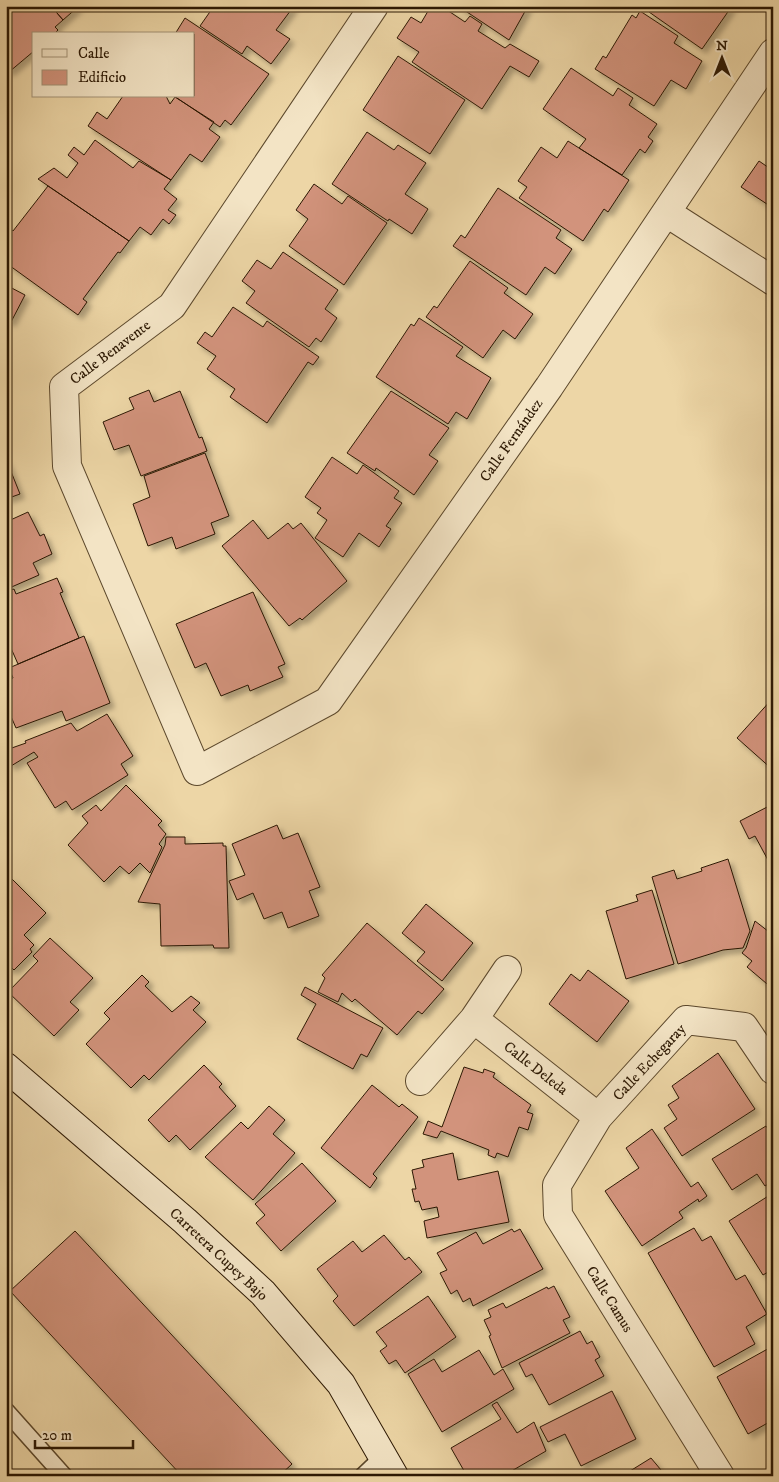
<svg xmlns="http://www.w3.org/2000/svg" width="779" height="1482" viewBox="0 0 779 1482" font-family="'IM FELL DW Pica',serif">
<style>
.building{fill:#d2937c;stroke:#2c1803;filter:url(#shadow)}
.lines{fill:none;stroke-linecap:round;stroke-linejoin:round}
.lane-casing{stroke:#5c482c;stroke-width:19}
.street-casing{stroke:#5c482c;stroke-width:30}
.secondary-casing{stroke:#2c1803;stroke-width:30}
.lane{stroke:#f3e4c5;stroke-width:16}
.street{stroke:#f3e4c5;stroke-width:28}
.secondary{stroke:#f3e4c5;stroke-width:28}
.labels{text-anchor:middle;stroke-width:4;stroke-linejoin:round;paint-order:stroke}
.street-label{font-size:15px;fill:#2c1803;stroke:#f3e4c5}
</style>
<defs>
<filter id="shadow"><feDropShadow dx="4.5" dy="4.5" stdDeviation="2.5" flood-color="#0004"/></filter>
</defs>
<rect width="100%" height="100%" fill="#edd6a6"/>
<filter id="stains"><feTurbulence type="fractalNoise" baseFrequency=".004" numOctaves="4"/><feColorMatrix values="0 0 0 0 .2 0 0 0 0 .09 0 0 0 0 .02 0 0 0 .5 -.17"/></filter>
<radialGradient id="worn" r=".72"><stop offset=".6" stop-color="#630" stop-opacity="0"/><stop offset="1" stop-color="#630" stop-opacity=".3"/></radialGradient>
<path class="building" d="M6 6H51L63 20 55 27 58 30 54 34H34V51L9 72 6 69Z
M51 6H79L63 20Z
M214 6H294L276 30 290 39 271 64 247 46 242 54 200 26Z
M431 6H441L465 22 470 16 482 24 478 31 505 48 510 44 539 61 529 77 510 66 482 109 412 62 419 52 397 38 411 17 421 23Z
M458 6H528L509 40Z
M652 6H732L702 49 649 12Z
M640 11 678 36 674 43 702 61 686 89 671 80 654 106 595 69 603 56 606 58 632 15 636 18Z
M185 18 269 74 231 125 225 120 220 127 174 96H194V34H175Z
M398 56 465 100 430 154 363 110Z
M571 68 613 96 618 88 633 98 629 105 657 124 648 137 653 141 645 153 640 149 622 175 579 148 586 139 543 109Z
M123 96H166L170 104 175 97 214 122 209 129 220 137 202 162 190 154 171 180 88 126 97 112 107 119Z
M367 132 394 150 398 145 426 163 405 194 428 209 412 234 389 219 388 221 332 184Z
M95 140 133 168 139 161 171 180 164 189 177 199 168 210 176 215 169 224 163 219 151 235 140 227 129 241 38 179 54 168 67 178 78 163 68 155 74 147 84 155Z
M568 141 629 180 608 212 604 209 583 241 519 198 527 187 518 181 541 147 557 158Z
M759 161 772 170 773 168V208L741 187Z
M314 184 342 204 348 196 387 223 344 285 289 246 308 219 296 210Z
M48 186 129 241 120 253 118 252 83 299 87 302 78 315 6 263V226L13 231Z
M498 188 561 230 556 238 572 249 555 274 545 267 526 295 453 246 461 235 465 238Z
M283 252 338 290 325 309 337 318 321 342 316 338 309 347 246 303 255 291 242 281 257 260 271 269Z
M470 261 508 288 504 293 533 314 515 339 503 330 483 358 426 317 434 306 437 308Z
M6 285 25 295 11 322 6 320Z
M233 307 263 327 267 321 319 357 313 365 308 362 267 423 230 397 235 389 207 369 216 356 197 343 205 332 212 337Z
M419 318 463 347 456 356 491 378 467 419 456 412 448 424 376 377 411 324 414 326Z
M149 390 154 402 180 391 199 438 202 437 207 451 141 476 129 445 114 450 103 422 134 409 129 398Z
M391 391 449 428 429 455 438 461 414 495 376 468 375 471 347 453Z
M205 453 229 516 211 523 215 534 176 549 172 537 148 546 133 504 150 497 144 476Z
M332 457 357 474 363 465 399 491 394 498 402 503 386 526 391 529 379 547 359 533 343 557 315 538 327 520 317 513 321 508 305 497Z
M6 459 20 494 6 499Z
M28 512 40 536 44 534 52 554 33 563 39 575 7 589 6 522Z
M253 520 268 539 288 523 293 529 301 523 347 581 302 620 300 618 289 626 222 546Z
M57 578 63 592 60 593 79 638 18 664 6 637V592L14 589 16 594Z
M253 592 285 664 278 667 283 677 250 691 248 685 221 696 206 663 195 668 176 624Z
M84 636 110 703 66 721 62 711 16 728 6 705V681L13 678 9 668Z
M772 699H773V770L737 738Z
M107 714 133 756 121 764 128 775 72 810 66 801 55 808 27 763 38 757 34 752 11 766 6 758V750L26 743 25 741 71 723 77 731Z
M126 785 162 821 158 825 166 834 159 844 162 847 150 873 140 863 129 874 120 866 104 882 68 845 88 823 82 816 96 805 101 811Z
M773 804V860L769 862 755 836 749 839 740 821Z
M277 825 283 839 298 833 320 887 309 891 319 916 288 928 282 912 264 919 253 893 237 900 229 881 245 875 232 844Z
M166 837H185V844L223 843V846H226L229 948H214L213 945 161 946 160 904 138 902 165 845Z
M728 859 750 931 743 948 723 950 678 964 652 877 674 870 677 879 702 871 701 868Z
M10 877 46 913 24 935 34 945 30 949 32 952 14 970 11 967 8 970 6 968V881Z
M652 890 674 964 626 979 606 911 638 901 636 895Z
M426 904 473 943 442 981 417 961 425 952 402 933Z
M755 921 773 935V989L747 967 752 961 742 953 746 948Z
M367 923 444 989 422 1014 418 1011 397 1035 355 999 352 1002 342 993 338 1002 318 992 325 978 322 975Z
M50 938 93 978 70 1002 79 1010 54 1036 8 992 38 961 33 956Z
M588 970 629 1001 597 1042 549 1004 571 974 580 981Z
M142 975 149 982 145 986 172 1012 191 996 200 1003 193 1010 206 1022 149 1080 144 1075 131 1088 86 1044 110 1019 104 1013Z
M305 987 383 1028 367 1057 361 1054 353 1069 297 1039 316 1004 301 995Z
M718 1053 755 1109 682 1156 664 1128 677 1119 668 1105 679 1098 672 1086Z
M204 1065 222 1084 219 1087 236 1106 190 1150 176 1135 169 1142 148 1120Z
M464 1067 483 1073 484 1069 495 1073 493 1077 531 1105 527 1112 533 1114 528 1130 519 1127 508 1157 497 1153 495 1158 488 1155 489 1150 441 1131 437 1138 423 1134 428 1121 442 1127Z
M372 1085 399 1107 402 1104 418 1117 373 1174 377 1178 370 1188 321 1148Z
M269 1106 285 1120 273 1134 295 1153 253 1200 205 1157 241 1122 248 1129Z
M766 1126 773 1137V1181L765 1186 757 1174 732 1190 712 1159Z
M652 1129 691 1187 698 1182 707 1196 699 1202 698 1199 679 1212 683 1218 642 1246 605 1191 639 1168 626 1148Z
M453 1153 458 1180 498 1171 509 1222 427 1238 424 1221 439 1217 437 1207 422 1210 419 1201 415 1202 412 1189H416L412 1170 424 1167 422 1160Z
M302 1163 336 1201 281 1251 256 1223 265 1215 255 1204Z
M773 1193V1269L763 1275 729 1221Z
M694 1228 702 1241 711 1236 736 1280 745 1275 767 1314 746 1327 755 1344 714 1367 648 1253Z
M512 1229 514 1232 520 1229 543 1269 473 1306 470 1298 463 1302 457 1290 451 1294 440 1273 447 1270 437 1253 476 1232 483 1244Z
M75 1231 292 1464 279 1476H182L10 1291Z
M384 1235 405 1260 409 1257 422 1272 354 1326 333 1301 338 1296 317 1269 353 1241 362 1252Z
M773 1269V1283L767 1273Z
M554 1286 570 1317 563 1320 570 1333 502 1368 489 1336 491 1335 484 1320 491 1317 488 1310 503 1303 506 1308 547 1287 548 1289Z
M428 1296 456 1337 405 1373 396 1360 389 1364 380 1351 387 1346 376 1332Z
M580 1331 587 1344 592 1341 600 1357 595 1360 604 1376 549 1405 532 1374 526 1377 519 1363Z
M773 1346V1420L748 1434 717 1377Z
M479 1350 494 1375 503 1369 514 1389 442 1432 408 1374 434 1359 442 1372Z
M612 1391 636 1439 581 1466 565 1434 548 1442 540 1427Z
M497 1402 517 1433 534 1422 546 1451 503 1476H467L451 1448 501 1419 492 1405Z
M651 1458 666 1476H622Z"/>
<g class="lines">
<g class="lane-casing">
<path id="lane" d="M6 1411 64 1476
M363 1476 383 1457"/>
</g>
<g class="street-casing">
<path id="street" d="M374 6 172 306 64 387 67 466 197 771 328 701 549 387 773 53
M667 213 773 281
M474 1019 598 1117
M420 1081 474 1019 507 970
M720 1476 558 1215 557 1185 598 1117 686 1020 744 1027 773 1070"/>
</g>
<g class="secondary-casing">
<path id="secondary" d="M6 1067 185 1221 263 1293 341 1384 394 1476"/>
</g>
<use href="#lane" class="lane"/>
<use href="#street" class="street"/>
<use href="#secondary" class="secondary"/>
</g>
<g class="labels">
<g class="street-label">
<text transform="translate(110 352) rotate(-37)" y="5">Calle Benavente</text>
<text transform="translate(511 440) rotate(-55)" y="5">Calle Fernández</text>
<text transform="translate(649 1062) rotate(-47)" y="5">Calle Echegaray</text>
<text transform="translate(536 1068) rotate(38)" y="5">Calle Deleda</text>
<text transform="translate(219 1254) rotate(43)" y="5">Carretera Cupey Bajo</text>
<text transform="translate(610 1299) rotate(58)" y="5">Calle Camus</text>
</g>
</g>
<rect width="779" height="1482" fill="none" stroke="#edd6a6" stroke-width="25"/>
<rect x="8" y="8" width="764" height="1467" fill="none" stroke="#2c1803" stroke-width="2.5"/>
<rect x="12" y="12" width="754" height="1457" fill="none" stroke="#2c1803"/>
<rect x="32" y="32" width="162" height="65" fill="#f3e4c5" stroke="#a39277"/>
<rect x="42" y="49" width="25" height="8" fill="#f3e4c5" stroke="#a39277"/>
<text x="78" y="58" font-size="15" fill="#2c1803">Calle</text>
<rect x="42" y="70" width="25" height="15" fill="#d2937c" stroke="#a39277"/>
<text x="78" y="82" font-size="15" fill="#2c1803">Edificio</text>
<g transform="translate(722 58)" stroke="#f3e4c5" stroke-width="4" paint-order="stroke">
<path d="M0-4L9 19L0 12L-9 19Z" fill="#2c1803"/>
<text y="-8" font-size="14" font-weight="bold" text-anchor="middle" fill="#2c1803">N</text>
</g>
<path d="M35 1440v8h98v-8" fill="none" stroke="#2c1803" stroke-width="2.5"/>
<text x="42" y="1440" font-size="15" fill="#2c1803" stroke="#f3e4c5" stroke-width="4" paint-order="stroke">20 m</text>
<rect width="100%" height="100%" filter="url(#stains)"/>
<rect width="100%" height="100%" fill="url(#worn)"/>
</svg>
